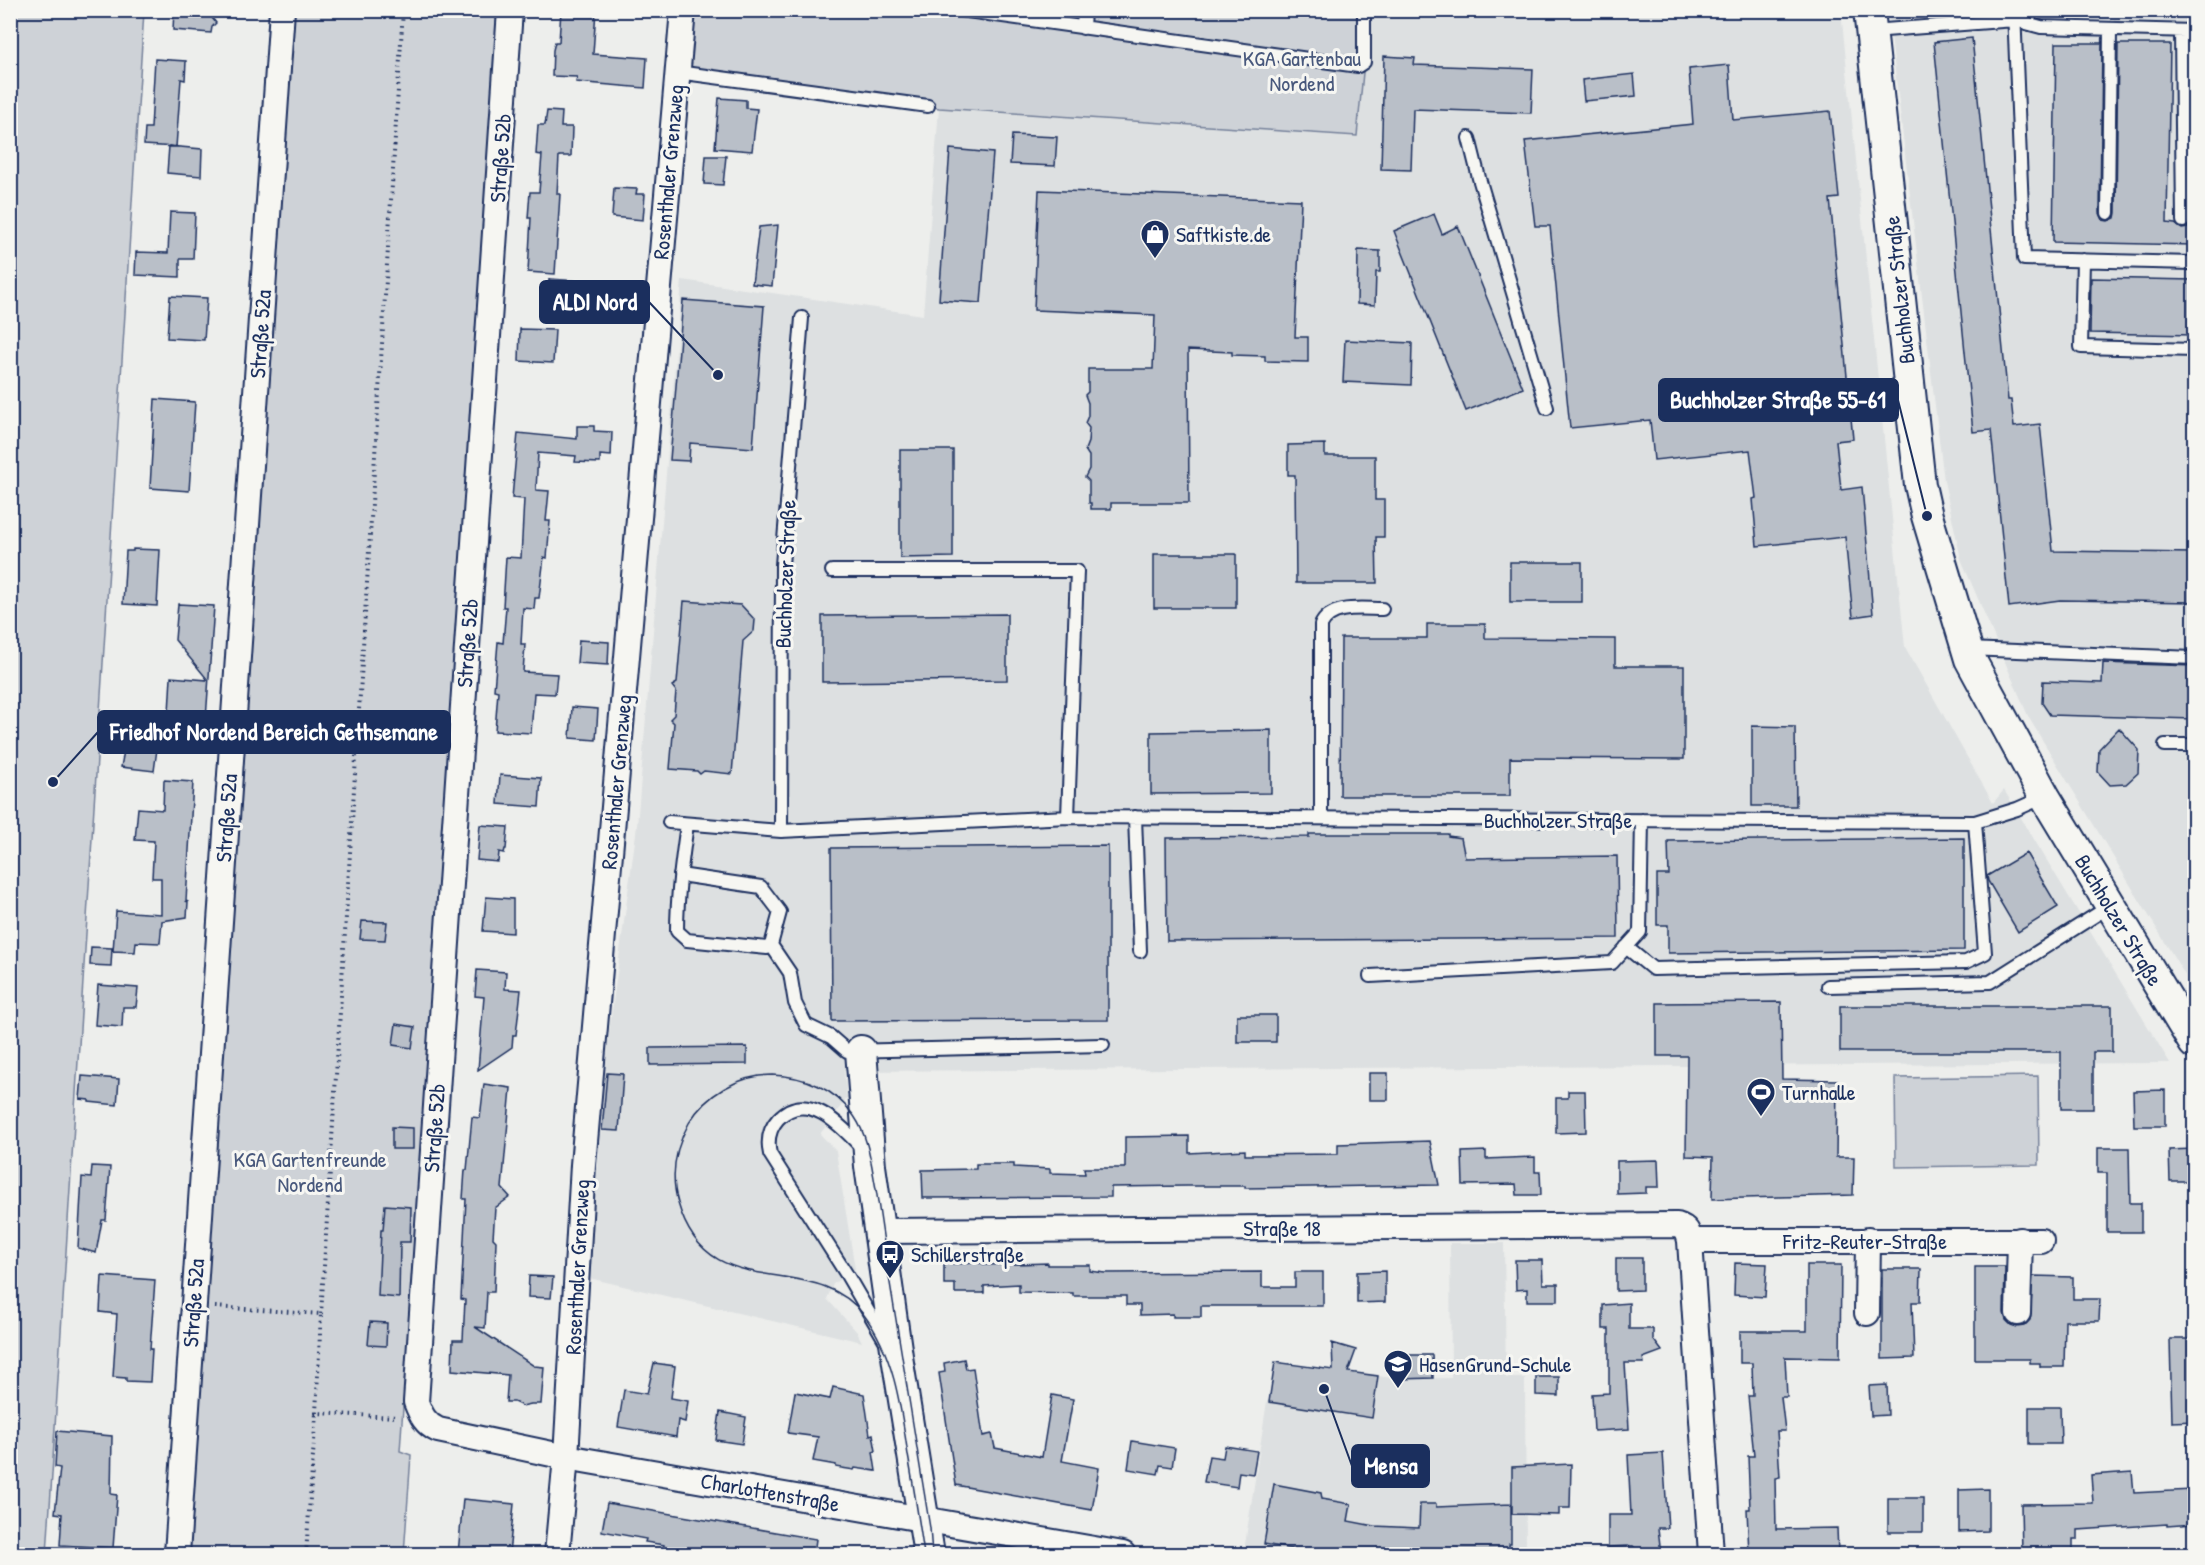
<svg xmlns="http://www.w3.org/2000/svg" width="2205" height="1565" viewBox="0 0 2205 1565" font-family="'Patrick Hand',sans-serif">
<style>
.built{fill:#dde0e1}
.green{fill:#ced2d7;stroke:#74809a;stroke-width:1.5}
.building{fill:#b9bfc8;stroke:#1b2f5e;stroke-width:1.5}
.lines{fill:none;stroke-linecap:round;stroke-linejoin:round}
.service-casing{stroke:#1b2f5e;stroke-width:16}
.minor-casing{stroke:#1b2f5e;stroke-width:28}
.tertiary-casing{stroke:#1b2f5e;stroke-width:34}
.path{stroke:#1b2f5e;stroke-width:4;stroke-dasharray:1.5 4.5;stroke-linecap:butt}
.service{stroke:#f6f6f2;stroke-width:12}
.minor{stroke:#f6f6f2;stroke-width:24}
.tertiary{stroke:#f6f6f2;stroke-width:30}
.tram{stroke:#1b2f5e;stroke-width:1.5}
.labels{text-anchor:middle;stroke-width:6;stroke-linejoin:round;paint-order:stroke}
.park-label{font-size:22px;fill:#48587c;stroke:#f6f6f2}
.street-label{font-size:22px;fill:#1b2f5e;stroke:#f6f6f2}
.poi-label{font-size:22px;fill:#1b2f5e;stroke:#f6f6f2;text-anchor:start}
.leader{fill:none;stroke:#1b2f5e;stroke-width:2}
.callout-dot{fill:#1b2f5e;stroke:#f6f6f2;stroke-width:2}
.callout{fill:#1b2f5e;stroke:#1b2f5e;stroke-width:2}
.callout-label{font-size:24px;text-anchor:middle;font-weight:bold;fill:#fff}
</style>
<rect width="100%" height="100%" fill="#edeeec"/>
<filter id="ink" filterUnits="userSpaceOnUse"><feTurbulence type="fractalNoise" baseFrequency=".0167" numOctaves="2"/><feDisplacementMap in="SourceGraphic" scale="12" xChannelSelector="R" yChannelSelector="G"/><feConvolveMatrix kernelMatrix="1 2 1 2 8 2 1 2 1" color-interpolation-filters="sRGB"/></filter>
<g filter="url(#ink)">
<path class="built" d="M1365 11H1841L1905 647 1993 803 2004 790 2170 1063 844 1071 847 1098 820 1134 836 1151 855 1269 833 1284 827 1299 857 1332 862 1342 589 1278 607 1047 637 826 682 280 923 315 939 108 1356 136 1364 62Z
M1888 11H2194V990L2029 718 1961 559 1944 481Z
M1450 1243H1504L1506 1378H1525L1526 1554H1266L1244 1551 1267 1401H1269L1275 1362 1400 1379 1451 1378Z"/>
<path class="green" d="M11 10 144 11 47 1554H10Z
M282 11H499L400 1451 411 1455 404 1554H177Z
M690 11H1365L1364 62 1357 136 939 108 685 67Z
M2038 1076 2039 1165 1896 1167 1895 1078Z"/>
<path class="building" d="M174 10H206L216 23 212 27 211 33 173 30Z
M561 10H596L593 54 647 58 645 88 576 82 577 77 552 76 553 50 555 42H559Z
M1972 38 2008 400H2011L2014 427 2040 424 2053 551 2194 553V602L2060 600 2009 607 1991 430 1973 432 1934 42Z
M2056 43H2102L2100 213 2103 220 2108 221 2115 218 2116 213 2118 44H2170L2167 223 2175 224 2182 229 2188 228 2191 224H2194V245L2053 242Z
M1384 56 1415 58 1414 65 1533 69 1531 113 1413 109 1411 170 1381 169Z
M155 59 186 61 185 80 181 79 176 147 144 145 145 128H151Z
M1729 65 1733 120 1830 111 1839 198 1830 199 1853 439 1836 441 1841 490 1862 487 1873 614 1853 617 1845 537 1757 546 1753 499 1756 498 1750 450 1654 460 1650 420 1570 428 1550 226H1535L1525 141 1693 124 1689 69Z
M1634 74 1636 96 1584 101 1582 80Z
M719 98 746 100V108L757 109 752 151 715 148Z
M547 111 562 112 561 127H572L571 156H559L557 194H560L555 274 528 272 531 218H528L530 192H539L542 155 536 154 538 125H545Z
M1012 135 1057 137 1055 166 1010 164Z
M169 146 202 149 201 176 167 173Z
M950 149 993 153 981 303 939 300Z
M706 156H726L723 185 704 184Z
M614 188 637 189 636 194H645L643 220 612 217Z
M1039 190 1301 200 1295 337H1308V362L1265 361V356L1232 355V352L1188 350 1189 503H1111V509H1091V503H1089V481L1085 477 1089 469V456L1085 450 1088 442 1089 428 1085 423 1088 416V403L1085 395 1088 392V369H1153L1155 315 1034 310Z
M170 212 195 213 193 259H180V277L135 275 136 252 168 253Z
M1434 214 1442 234 1458 226 1523 388 1466 411 1394 231Z
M778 225 772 286 752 284 759 227Z
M1358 250 1380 251V272H1376L1375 305 1357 304Z
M2091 278 2194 280V335L2090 333Z
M549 279 580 281 579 308 547 306Z
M170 296 207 298 204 340 167 338Z
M683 300 764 306 753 448 690 443 689 461 670 460Z
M520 329 555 330 553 363 519 361Z
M1345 340 1412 343 1411 385 1343 382Z
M155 399 195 402 189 491 150 488Z
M577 426H594V431L612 432 611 456 600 455V463L575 462 576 456 538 453 536 490 549 491 546 521H550L547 558 544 557 539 598H535L534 609 523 608 521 644H525L523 672 557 674 555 694 534 693 531 733 495 731 498 691 494 690 498 642 503 643 506 607H503L506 557 521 558 524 499 512 498 518 433 577 439Z
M1325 444V456H1375V500H1384V537H1376L1377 583H1296L1295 475H1288V445Z
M900 450H953V557L900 558Z
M133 549 160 550 157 606 123 604 126 551H133Z
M1154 554H1236V608H1154Z
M1510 562H1582V602H1510Z
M684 601 741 605 755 620 754 631 743 641 732 774 704 771 700 774 697 771 670 769 674 723 670 719 674 715 676 691 672 686 677 683Z
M178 604 214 606 205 733 168 730 171 677 208 680 175 640Z
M1007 614V680L822 682V616Z
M1427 624H1485V638L1615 639V666H1684V759L1510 758V796H1340L1341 638H1427Z
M579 640 609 642 608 665 577 663Z
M2103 663 2194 666V719L2050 715 2042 703 2043 681 2102 683Z
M572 707 598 709 596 740 570 738Z
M1752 726 1795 727 1796 806H1752Z
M2119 728 2139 750 2138 773 2126 784 2110 785 2098 772 2099 749Z
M1271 730V793L1151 794V732Z
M125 745 157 749 154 771 121 767Z
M500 775 541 778 539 807 498 804Z
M164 780 193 782 186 901 188 902 187 917 162 921 160 943 136 942 135 952 113 951 116 911 161 914V878H152L154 841 135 840 138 808 163 810Z
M480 825 508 827 506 849H505L504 853 499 852 498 862 477 860Z
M1309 834H1448V836L1461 838 1465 858 1617 856 1618 938 1167 941 1166 838 1309 837Z
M1964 838V950L1668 953V925H1657V875H1669L1668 841Z
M1108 846V1020L832 1021 831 848Z
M2026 853 2058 907 2018 932 1988 881 1987 876Z
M486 897 513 899V933L483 931Z
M362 921 387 922 385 940 360 939Z
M91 947 112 948 111 966 90 965Z
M477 970 506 972 505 989 521 990 516 1035H513L512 1047 478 1070 484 997 475 996Z
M98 985 138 988 136 1007H123L122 1027 95 1025Z
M1781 1002 1782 1079 1837 1080 1836 1157H1854L1853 1195 1712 1199 1713 1157 1686 1156 1687 1056H1657V1003Z
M1840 1006H2112V1052H2093V1109H2061V1052H1840Z
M1237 1015H1276V1042H1237Z
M396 1024 415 1027 412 1048 393 1045Z
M747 1047V1064L650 1065V1048Z
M607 1073 623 1074 619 1131 602 1130Z
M1369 1073H1388V1100H1369Z
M82 1076 119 1079 117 1105 89 1102V1100L80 1099Z
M484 1084 511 1088 502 1188 510 1197 495 1208 493 1238 496 1241 494 1292H487L485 1328 475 1327 534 1366 544 1367 541 1404H531L522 1406 514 1402H506L508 1375 452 1370 453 1340H463L465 1300 461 1299 466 1199H463L465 1170H467L472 1117 480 1118Z
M2165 1090V1126H2134L2133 1091Z
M1568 1091H1585L1586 1132 1556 1133V1098H1568Z
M392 1127 413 1128V1149H392Z
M1189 1136V1153L1245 1150V1155L1338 1154V1144L1430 1141 1439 1185 1245 1188V1186H1187L1111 1187V1197L923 1198 922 1170 976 1169V1164H1014V1167L1050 1169V1173L1085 1174 1084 1168H1125V1137Z
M2098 1148H2129L2130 1203H2141V1232H2107V1173H2098Z
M2194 1149V1181H2170L2169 1150Z
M1486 1151V1159L1535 1157V1172H1540L1541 1195H1517L1516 1184 1463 1185 1462 1152Z
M1658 1160 1659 1187H1646V1193L1617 1194V1161Z
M92 1166 110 1167 106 1220H102L96 1253 78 1248 82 1177 91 1178Z
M385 1205 411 1207 410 1242H400L399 1298 378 1296 381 1230H383Z
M1616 1258H1642V1290L1616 1291Z
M1515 1260H1542L1543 1284H1558V1301H1527V1289L1516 1290Z
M983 1263V1265L1048 1263V1265H1090V1271L1105 1273 1262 1272V1287H1295V1272H1323V1306H1201V1317H1173V1314L1140 1315V1305H1126V1296H1073V1293L1019 1292V1284L984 1286V1293H955V1284H944V1264Z
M1735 1263 1767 1264 1765 1297 1734 1295Z
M1807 1265H1841L1840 1358 1785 1357 1787 1397H1781L1785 1431H1777L1780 1477 1775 1478 1776 1529 1837 1528 1838 1554H1749L1747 1509H1750L1748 1456H1754L1748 1396H1753L1752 1363H1740V1331H1807Z
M1975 1267H2005L2004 1313 2006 1320 2011 1325 2017 1327 2024 1326 2030 1320 2033 1276 2073 1277V1299H2100L2099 1321H2065L2064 1367H2040V1363H2030V1359H1975Z
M1882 1269H1921L1920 1302H1912L1914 1358 1882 1359Z
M1385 1271V1302L1357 1303V1272Z
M102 1276 155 1280 150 1349H152L150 1382 126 1381V1378L113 1377 117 1314 100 1312Z
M529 1276 553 1277 551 1298 528 1297Z
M1629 1303V1329H1653V1339L1662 1351 1643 1358 1644 1363H1625L1629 1429 1594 1431 1592 1394 1609 1393V1329H1603V1305Z
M370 1322 387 1323 386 1346 368 1345Z
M2170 1339H2194V1421L2172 1422Z
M1332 1343 1356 1350 1348 1372 1378 1376 1372 1418 1269 1402 1275 1362 1333 1370Z
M1400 1355H1432L1433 1378 1400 1379Z
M964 1359 966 1369 973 1368 983 1436 992 1434 995 1448 1042 1457 1052 1395 1073 1399 1062 1461 1099 1468 1092 1510 956 1485 939 1373 945 1372 944 1363Z
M654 1363 675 1366 671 1398 688 1401 685 1422 678 1420 676 1437 618 1427 624 1390 647 1394Z
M1536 1377H1559V1396L1536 1395Z
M1887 1385 1888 1415 1871 1416 1869 1386Z
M833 1387 864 1394 870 1435 873 1434 876 1451 873 1452 876 1471 855 1468 854 1470 836 1467V1465L813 1461 818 1437 788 1433 795 1392 830 1399Z
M2029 1407H2060L2061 1444H2029Z
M720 1412 746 1417 742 1444 716 1440Z
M57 1431 112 1436 111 1494 117 1495 113 1548 60 1545 62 1514 55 1513 60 1468 55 1467Z
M1132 1441 1175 1448 1172 1467 1160 1465 1158 1474 1128 1469Z
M1225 1446 1257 1451 1253 1474 1239 1472 1237 1487 1204 1482 1209 1456 1223 1458Z
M1663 1453 1668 1528H1658L1661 1554H1641L1633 1546 1608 1547V1515H1631L1628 1455Z
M1571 1464 1570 1508H1559V1515L1512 1514V1467Z
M2132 1472 2134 1493 2192 1490 2194 1524 2167 1526V1524L2078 1530V1539H2073V1554H2022L2021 1504 2093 1503 2091 1475Z
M1274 1484 1321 1493 1322 1499 1351 1504 1348 1521 1374 1526 1419 1528 1420 1504H1436V1507L1511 1504V1544H1509V1554H1338L1309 1549 1308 1552 1264 1544Z
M1988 1489V1531L1959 1532V1490Z
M1888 1498H1923V1532H1888Z
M463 1499 514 1504 509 1554H458Z
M607 1503 816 1539 814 1554H663L664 1545 645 1542 646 1539 602 1531Z"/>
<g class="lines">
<g class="service-casing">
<path id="service" d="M960 10 1358 66 1364 62V10
M2014 10 2024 259 2194 263
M1083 28 1084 10
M1872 31 2015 20 2041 27 2194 31
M2181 31 2183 221
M677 72 928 106
M1469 138 1479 178 1547 408
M2108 213 2110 30
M2083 260 2081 347 2194 350
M802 318 782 565 781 831 1068 817 1975 822 2017 809 2044 797
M832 571H1077L1068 817
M1968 649 2194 658
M2165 745H2194
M1135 817 1140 951
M1321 818V625C1331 604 1362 609 1382 609
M669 822 781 831
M680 875 761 887 780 912 771 945 767 948 687 940 677 931C677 895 682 860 687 824
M771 945 790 973 795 1003 806 1025 831 1037 847 1051 1103 1045
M1626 947 1653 969 1966 962 1985 953 1975 822
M1370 976 1612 963 1640 932 1642 820
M1828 986 1990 982 2110 906
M864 1150C844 1129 808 1087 778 1119 769 1129 767 1141 770 1154L847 1275 886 1342"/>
</g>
<g class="minor-casing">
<path id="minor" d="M510 10 416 1402C421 1415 425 1424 438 1430L566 1457 1123 1554
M879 1231 1677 1225C1687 1228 1688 1232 1690 1241L1711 1554
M1690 1241H2041
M1867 1313 1868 1240
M2018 1313 2020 1240
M177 1554 282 10
M557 1554 566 1457 583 1165 683 10"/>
</g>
<g class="tertiary-casing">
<path id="tertiary" d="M1869 10 1920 485 1927 516 1970 659 2045 797 2194 1043
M861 1051 870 1166 898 1363 929 1554"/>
</g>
<path class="path" d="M10 36 12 10
M215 1307 321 1314 316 1413 397 1417
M321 1314 403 10
M306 1554 316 1413"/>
<use href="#service" class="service"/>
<use href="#minor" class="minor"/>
<use href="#tertiary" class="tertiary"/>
<path class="tram" d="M924 1554C919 1521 914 1488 908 1455 901 1408 894 1354 864 1315 813 1248 708 1309 678 1203 670 1175 675 1148 689 1123 705 1095 739 1075 772 1075 805 1076 835 1089 854 1116 869 1138 871 1163 876 1189 881 1220 885 1251 890 1283 903 1365 917 1446 930 1528L932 1554"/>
</g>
</g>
<defs>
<g id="shop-pin" transform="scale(1.5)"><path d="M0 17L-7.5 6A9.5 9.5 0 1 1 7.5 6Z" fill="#1b2f5e" stroke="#f6f6f2"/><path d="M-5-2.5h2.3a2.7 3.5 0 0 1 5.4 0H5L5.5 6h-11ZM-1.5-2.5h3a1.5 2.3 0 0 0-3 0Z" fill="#fff"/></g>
<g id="stadium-pin" transform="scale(1.5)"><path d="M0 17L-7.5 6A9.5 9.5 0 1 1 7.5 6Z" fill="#1b2f5e" stroke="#f6f6f2"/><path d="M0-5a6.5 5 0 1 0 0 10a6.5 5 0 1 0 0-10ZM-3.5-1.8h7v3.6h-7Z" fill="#fff"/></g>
<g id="bus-pin" transform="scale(1.5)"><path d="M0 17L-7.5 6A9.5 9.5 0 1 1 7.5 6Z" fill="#1b2f5e" stroke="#f6f6f2"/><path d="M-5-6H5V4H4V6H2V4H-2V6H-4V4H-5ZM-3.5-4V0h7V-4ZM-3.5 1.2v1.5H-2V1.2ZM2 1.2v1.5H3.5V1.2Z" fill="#fff"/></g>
<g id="school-pin" transform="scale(1.5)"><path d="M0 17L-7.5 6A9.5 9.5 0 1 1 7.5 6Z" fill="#1b2f5e" stroke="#f6f6f2"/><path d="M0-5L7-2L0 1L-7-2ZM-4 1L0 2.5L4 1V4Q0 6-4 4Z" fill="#fff"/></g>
</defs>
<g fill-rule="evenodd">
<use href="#shop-pin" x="1155" y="234"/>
<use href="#stadium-pin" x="1761" y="1092"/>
<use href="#bus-pin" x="890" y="1254"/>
<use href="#school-pin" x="1398" y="1364"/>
</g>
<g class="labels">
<g class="park-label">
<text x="1302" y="66">KGA Gartenbau<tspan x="1302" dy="25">Nordend</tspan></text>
<text x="310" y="1167">KGA Gartenfreunde<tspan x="310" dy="25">Nordend</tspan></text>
</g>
<g class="street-label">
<text transform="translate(500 158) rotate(-86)" y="8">Straße 52b</text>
<text transform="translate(668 172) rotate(-85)" y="8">Rosenthaler Grenzweg</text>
<text transform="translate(1899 290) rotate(-96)" y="8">Buchholzer Straße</text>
<text transform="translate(260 334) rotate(-86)" y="8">Straße 52a</text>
<text transform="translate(785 574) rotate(-88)" y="8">Buchholzer Straße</text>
<text transform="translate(467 643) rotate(-86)" y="8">Straße 52b</text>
<text transform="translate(616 782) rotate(-85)" y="8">Rosenthaler Grenzweg</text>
<text transform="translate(226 818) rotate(-86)" y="8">Straße 52a</text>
<text x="1558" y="828">Buchholzer Straße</text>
<text transform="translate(2119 920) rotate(59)" y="8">Buchholzer Straße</text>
<text transform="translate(434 1128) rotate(-86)" y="8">Straße 52b</text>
<text x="1282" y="1236">Straße 18</text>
<text x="1865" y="1249">Fritz-Reuter-Straße</text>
<text transform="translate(577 1267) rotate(-87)" y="8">Rosenthaler Grenzweg</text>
<text transform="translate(193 1303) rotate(-86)" y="8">Straße 52a</text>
<text transform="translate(770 1492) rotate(10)" y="8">Charlottenstraße</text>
</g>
<g class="poi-label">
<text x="1176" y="242">Saftkiste.de</text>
<text x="1782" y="1100">Turnhalle</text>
<text x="911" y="1262">Schillerstraße</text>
<text x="1419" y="1372">HasenGrund-Schule</text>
</g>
</g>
<path class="leader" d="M718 375L649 302M1927 516L1898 400M53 782L98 732M1324 1389L1352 1466"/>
<g class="callout-dot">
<circle cx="718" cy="375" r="6"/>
<circle cx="1927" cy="516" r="6"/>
<circle cx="53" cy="782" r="6"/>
<circle cx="1324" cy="1389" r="6"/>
</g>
<g class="callout">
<rect x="540" y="281" width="109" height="42" rx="6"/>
<rect x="1659" y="379" width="239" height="42" rx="6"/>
<rect x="98" y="711" width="352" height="42" rx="6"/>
<rect x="1352" y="1445" width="77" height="42" rx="6"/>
</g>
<g class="callout-label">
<text x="595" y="310">ALDI Nord</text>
<text x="1778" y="408">Buchholzer Straße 55-61</text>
<text x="274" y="740">Friedhof Nordend Bereich Gethsemane</text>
<text x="1391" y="1474">Mensa</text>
</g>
<rect width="2205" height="1565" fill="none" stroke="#f6f6f2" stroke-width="36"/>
<rect x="18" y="18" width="2169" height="1529" fill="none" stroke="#1b2f5e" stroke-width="2" filter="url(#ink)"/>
</svg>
